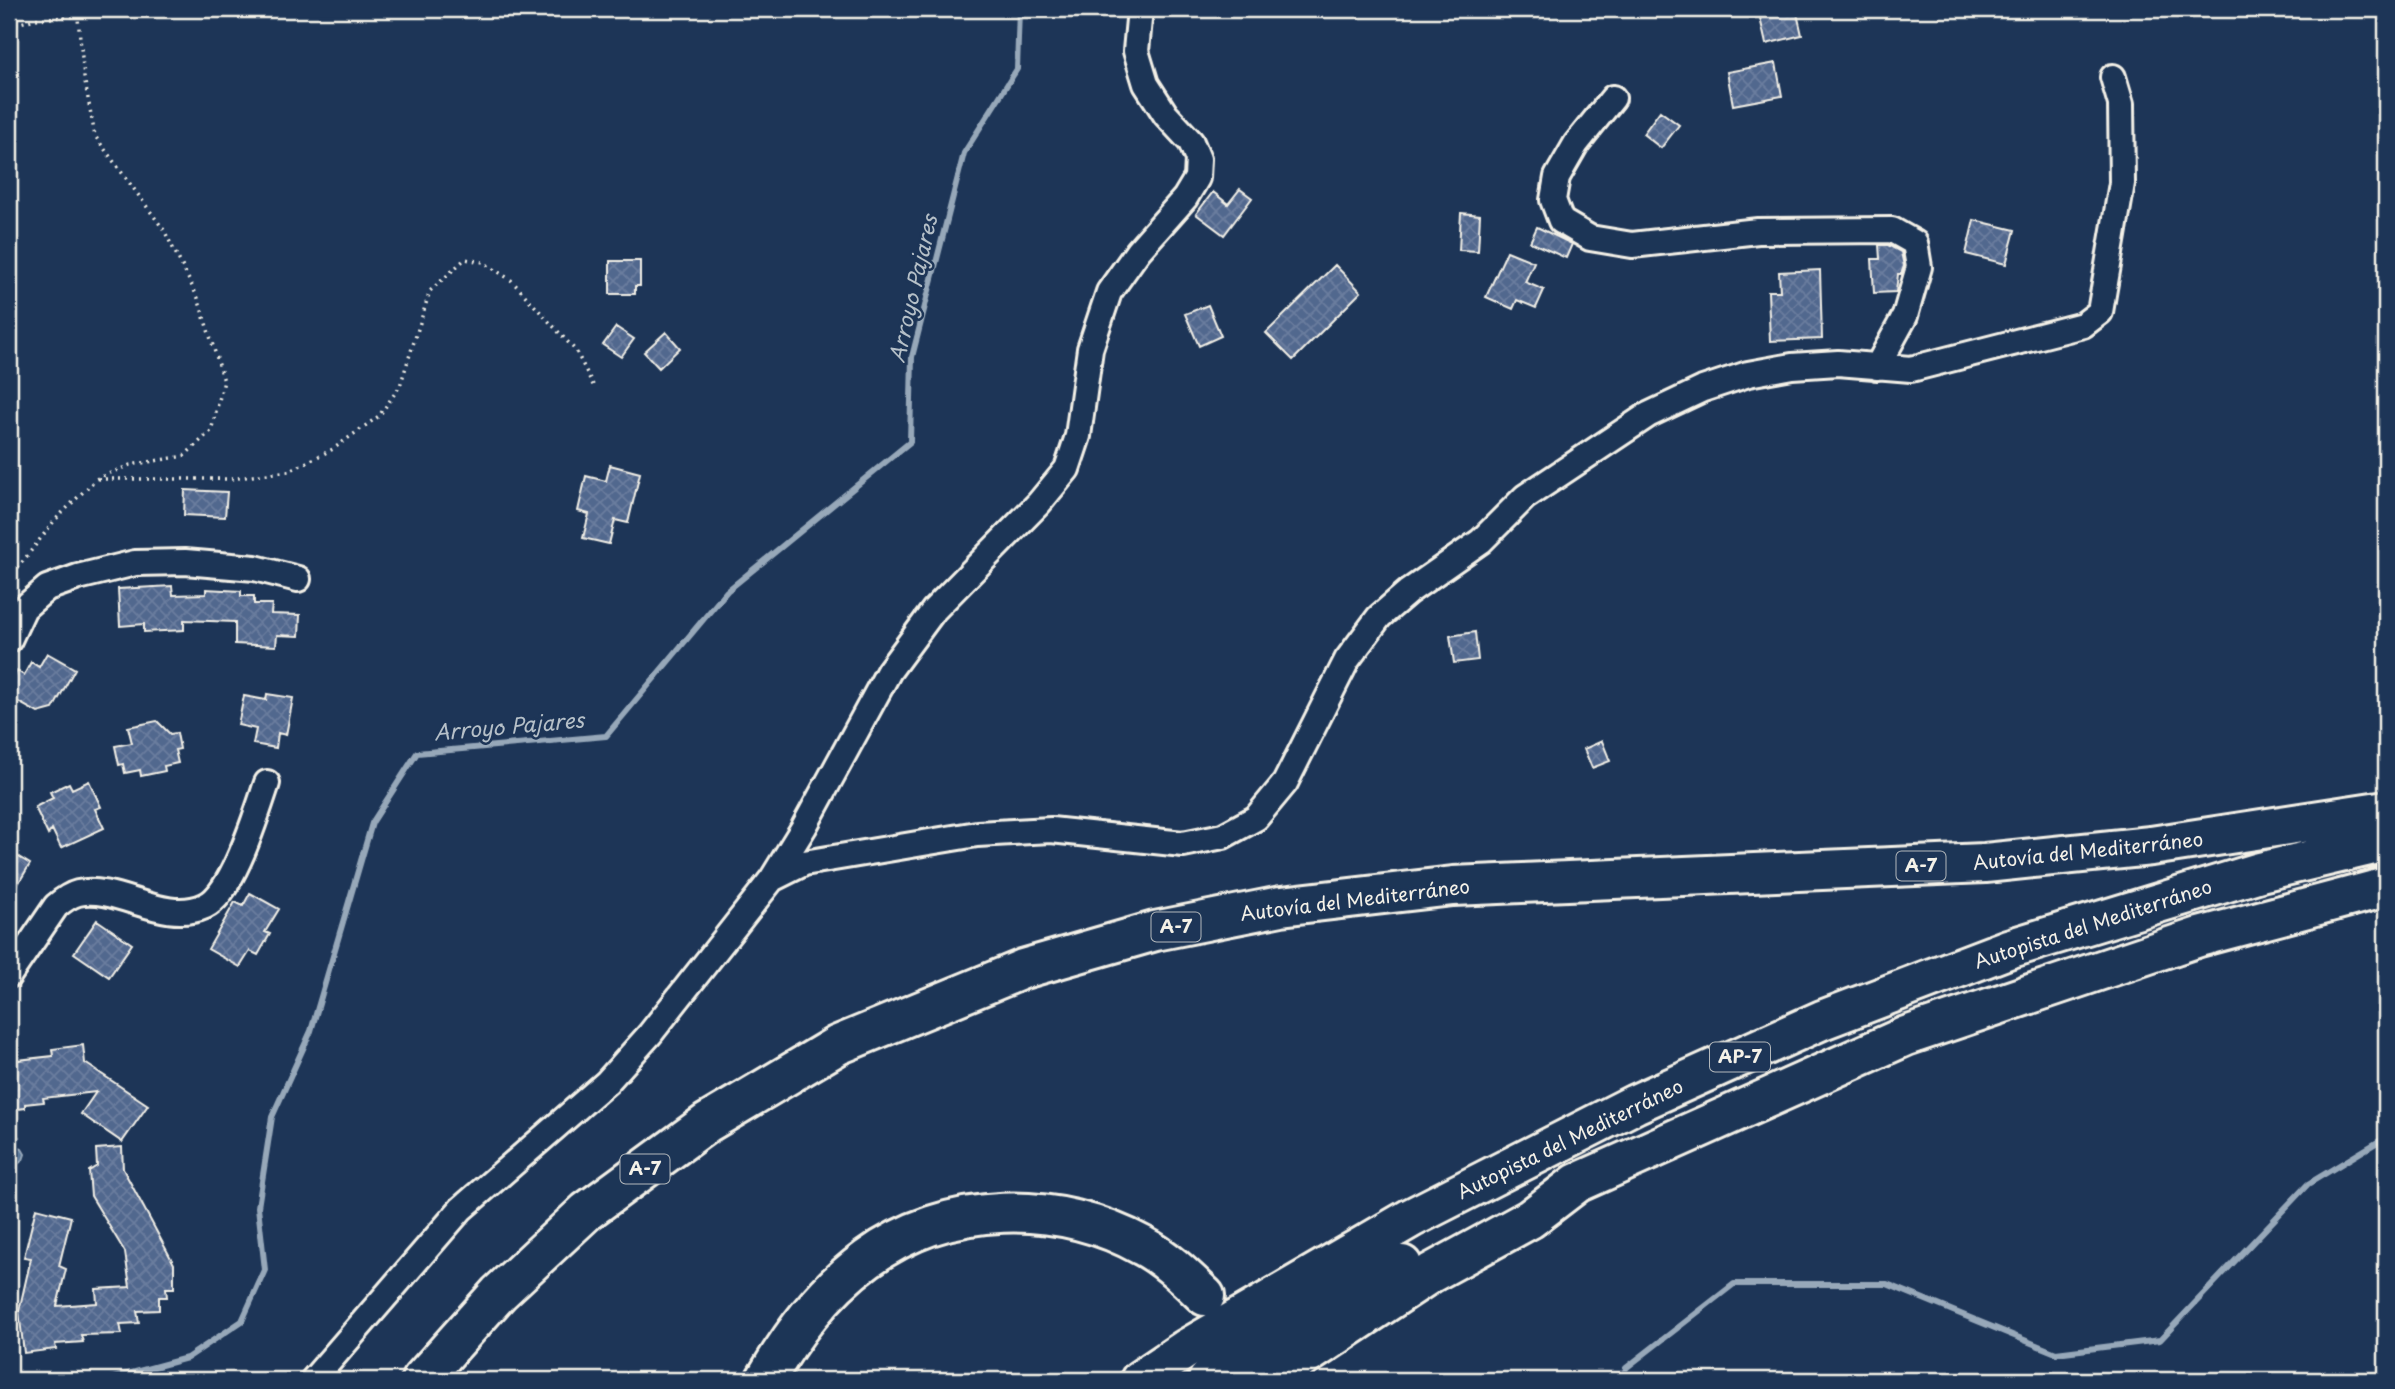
<svg xmlns="http://www.w3.org/2000/svg" width="2395" height="1389" viewBox="0 0 2395 1389" font-family="'Playpen Sans',sans-serif">
<style>
.water{fill:url(#water-ripples);stroke:#97a8b9;stroke-width:2}
.lines{fill:none;stroke-linecap:round;stroke-linejoin:round}
.stream{stroke:#97a8b9;stroke-width:6}
.building{fill:url(#building-cross-hatch);stroke:#f4f1e8;stroke-width:2}
.street-casing{stroke:#f4f1e8;stroke-width:30}
.highway-casing{stroke:#f4f1e8;stroke-width:44}
.path{stroke:#f4f1e8;stroke-width:3.5;stroke-dasharray:2 5;stroke-linecap:butt}
.street{stroke:#1d3557;stroke-width:24}
.highway{stroke:#1d3557;stroke-width:38}
.labels{text-anchor:middle;stroke-width:5;stroke-linejoin:round;paint-order:stroke}
.shield{fill:#1d3557;stroke:#b4b9bc;stroke-width:2}
.shield-label{font-size:18px;font-weight:bold;fill:#f4f1e8}
.street-label{font-size:19px;fill:#f4f1e8;stroke:#1d3557}
.water-label{font-size:21px;font-style:italic;fill:#b6c0c8;stroke:#1d3557}
</style>
<defs>
<pattern id="water-ripples" width="26" height="14" patternUnits="userSpaceOnUse" patternTransform="scale(1.75)"><rect width="26" height="14" fill="#597799"/><path d="M2 4q2-2 4 0t4 0M15 11q2-2 4 0t4 0" fill="none" stroke="#516070"/></pattern>
<pattern id="building-cross-hatch" width="8" height="8" patternUnits="userSpaceOnUse" patternTransform="scale(1.75)"><rect width="8" height="8" fill="#51678e"/><path d="M0 0l8 8M0 8l8-8" fill="none" stroke="#6b7d9e"/></pattern>
</defs>
<rect width="100%" height="100%" fill="#1d3557"/>
<filter id="ink" filterUnits="userSpaceOnUse"><feTurbulence type="fractalNoise" baseFrequency=".0143" numOctaves="2"/><feDisplacementMap in="SourceGraphic" scale="14" xChannelSelector="R" yChannelSelector="G"/><feConvolveMatrix kernelMatrix="1 2 1 2 8 2 1 2 1" color-interpolation-filters="sRGB"/></filter>
<g filter="url(#ink)">
<path class="water" d="M15 1133 19 1137 17 1147 22 1149 25 1154 23 1160 13 1168 9 1185V1134Z"/>
<g class="lines">
<path class="stream" d="M106 1380 187 1358 242 1321 265 1270 258 1207 272 1117 311 1031 372 823 417 753 606 736 727 591 910 442 912 357 964 153 1017 69 1019 9
M1622 1380 1626 1368 1734 1284H1887L2056 1353 2160 1340 2308 1184 2386 1137"/>
</g>
<path class="building" d="M1758 9H1796L1802 35 1766 44Z
M1776 63 1782 96 1733 105 1727 72Z
M1660 111 1679 125 1661 148 1643 134Z
M1240 189 1252 198 1224 235 1196 214 1213 192 1228 204Z
M1461 213 1480 215 1478 251 1459 250Z
M1974 220 2015 230 2006 264 1966 254Z
M1537 227 1572 244 1566 258 1530 242Z
M1879 245H1888L1901 252 1904 266 1901 274H1898L1896 292 1874 293 1872 259H1880Z
M1507 251 1534 262 1525 282 1544 290 1536 308 1517 300 1513 309 1486 297Z
M610 261H640V286H635V294H610Z
M1335 265 1361 292 1293 360 1266 333Z
M1820 270 1822 339 1770 341 1768 291H1780L1779 272Z
M1208 305 1221 336 1199 346 1185 314Z
M616 327 634 339 621 357 603 345Z
M666 332 680 348 659 368 644 352Z
M610 465 640 473 628 523 615 520 609 544 583 538 589 514 578 511 586 476 606 481Z
M185 490 227 492 225 517 184 515Z
M172 586 173 595 206 594V589L241 591V596H254V604H272L271 614 300 615 299 636 277 635 276 646 235 644V622L184 620V630L144 632V624L120 626 118 589Z
M1475 632 1478 660 1454 663 1450 636Z
M47 653 75 669 53 709 38 713 9 697V685L17 671 24 675 31 662 39 667Z
M267 694 293 698 286 735 278 733 276 748 253 744 256 729 238 725 244 696 266 700Z
M157 721 170 734 177 733 180 749 175 750 178 763 164 766 165 771 141 776 140 770 125 773 123 764 119 765 115 746 132 743 128 727Z
M1602 741 1610 761 1592 768 1584 749Z
M89 781 101 807 95 809 104 828 61 848 52 829 48 835 35 807 53 798 50 792 69 783 72 789Z
M9 851 30 864 9 899Z
M250 893 279 909 265 932 270 934 258 955 250 951 240 967 208 949 235 902 243 906Z
M97 920 132 944 109 977 74 953Z
M83 1045 85 1063 148 1105 122 1142 81 1114 96 1092 43 1098 44 1102 25 1104V1108L9 1110V1061L53 1056 52 1049Z
M122 1147 123 1169 174 1264V1288H166L167 1297H159V1310L137 1311 139 1323 120 1324 122 1334 81 1335 83 1342 55 1344 56 1349 24 1353 19 1311 31 1258 24 1257 36 1208 71 1217 59 1266 66 1269 57 1306 97 1303 96 1289 130 1287 125 1252 91 1196 89 1171 97 1166 96 1149Z"/>
<g class="lines">
<g class="street-casing">
<path id="street" d="M1613 98 1576 144 1557 177 1553 200 1561 221 1590 238 1632 245 1758 231 1892 230 1915 243 1919 267 1905 316 1877 367
M9 640 24 608 47 588 78 577 135 563 185 562 255 568 298 579
M772 879 804 863 977 834 1051 830 1183 844 1223 836 1256 818 1285 783 1347 660 1379 617 1408 592 1481 541 1525 497 1648 415 1703 389 1748 374 1792 366 1838 363 1911 369 2083 325 2100 312 2122 183 2121 104 2113 77
M9 975 56 906C62 901 70 895 78 893 117 884 163 925 205 906 233 894 257 812 267 783
M313 1380 461 1209 607 1082 650 1034 772 879 804 827 889 671 934 610 1039 503 1067 469 1078 436 1090 349 1109 292 1138 251 1185 198 1197 178 1198 159 1191 142 1166 115 1146 84 1136 51 1140 9"/>
</g>
<g class="highway-casing">
<path id="highway" d="M421 1380 499 1293 587 1211 707 1123 838 1045 1023 969 1155 931 1281 906 1453 886 1985 863 2151 846 2386 810
M765 1380C792 1334 823 1291 867 1259 947 1200 1058 1199 1143 1246 1166 1258 1186 1278 1205 1296
M1140 1380 1186 1349 1411 1218 1635 1104 1822 1020 2008 949 2260 872 2386 842
M1208 1380 1340 1299 1402 1265
M1273 1380 1296 1362 1431 1273 1530 1219 1577 1183 1906 1036 2199 937 2386 887"/>
</g>
<path class="path" d="M9 26 35 19 77 16
M98 479H231L289 471 333 449 379 416 400 386 430 291 465 259 483 262 511 280 576 351 595 389
M9 579 55 520 96 479 130 465 184 456 211 431 224 381 198 298 164 230 95 136 84 77 77 9"/>
<use href="#street" class="street"/>
<use href="#highway" class="highway"/>
</g>
</g>
<g class="labels">
<g class="shield">
<rect x="1896.5" y="851.5" width="49" height="29" rx="5"/>
<rect x="1151.5" y="912.5" width="49" height="29" rx="5"/>
<rect x="1710" y="1042.5" width="60" height="29" rx="5"/>
<rect x="620.5" y="1154.5" width="49" height="29" rx="5"/>
</g>
<g class="shield-label">
<text x="1921" y="872">A-7</text>
<text x="1176" y="933">A-7</text>
<text x="1740" y="1063">AP-7</text>
<text x="645" y="1175">A-7</text>
</g>
<g class="street-label">
<text transform="translate(2088 851) rotate(-6)" y="7">Autovía del Mediterráneo</text>
<text transform="translate(1355 900) rotate(-7)" y="7">Autovía del Mediterráneo</text>
<text transform="translate(2093 924) rotate(-18)" y="7">Autopista del Mediterráneo</text>
<text transform="translate(1570 1139) rotate(-26)" y="7">Autopista del Mediterráneo</text>
</g>
<g class="water-label">
<text transform="translate(914 289) rotate(-77)" y="7">Arroyo Pajares</text>
<text transform="translate(509 727) rotate(-5)" y="7">Arroyo Pajares</text>
</g>
</g>
<rect width="2395" height="1389" fill="none" stroke="#1d3557" stroke-width="35"/>
<rect x="18" y="18" width="2360" height="1354" fill="none" stroke="#f4f1e8" stroke-width="2.5" filter="url(#ink)"/>
</svg>
